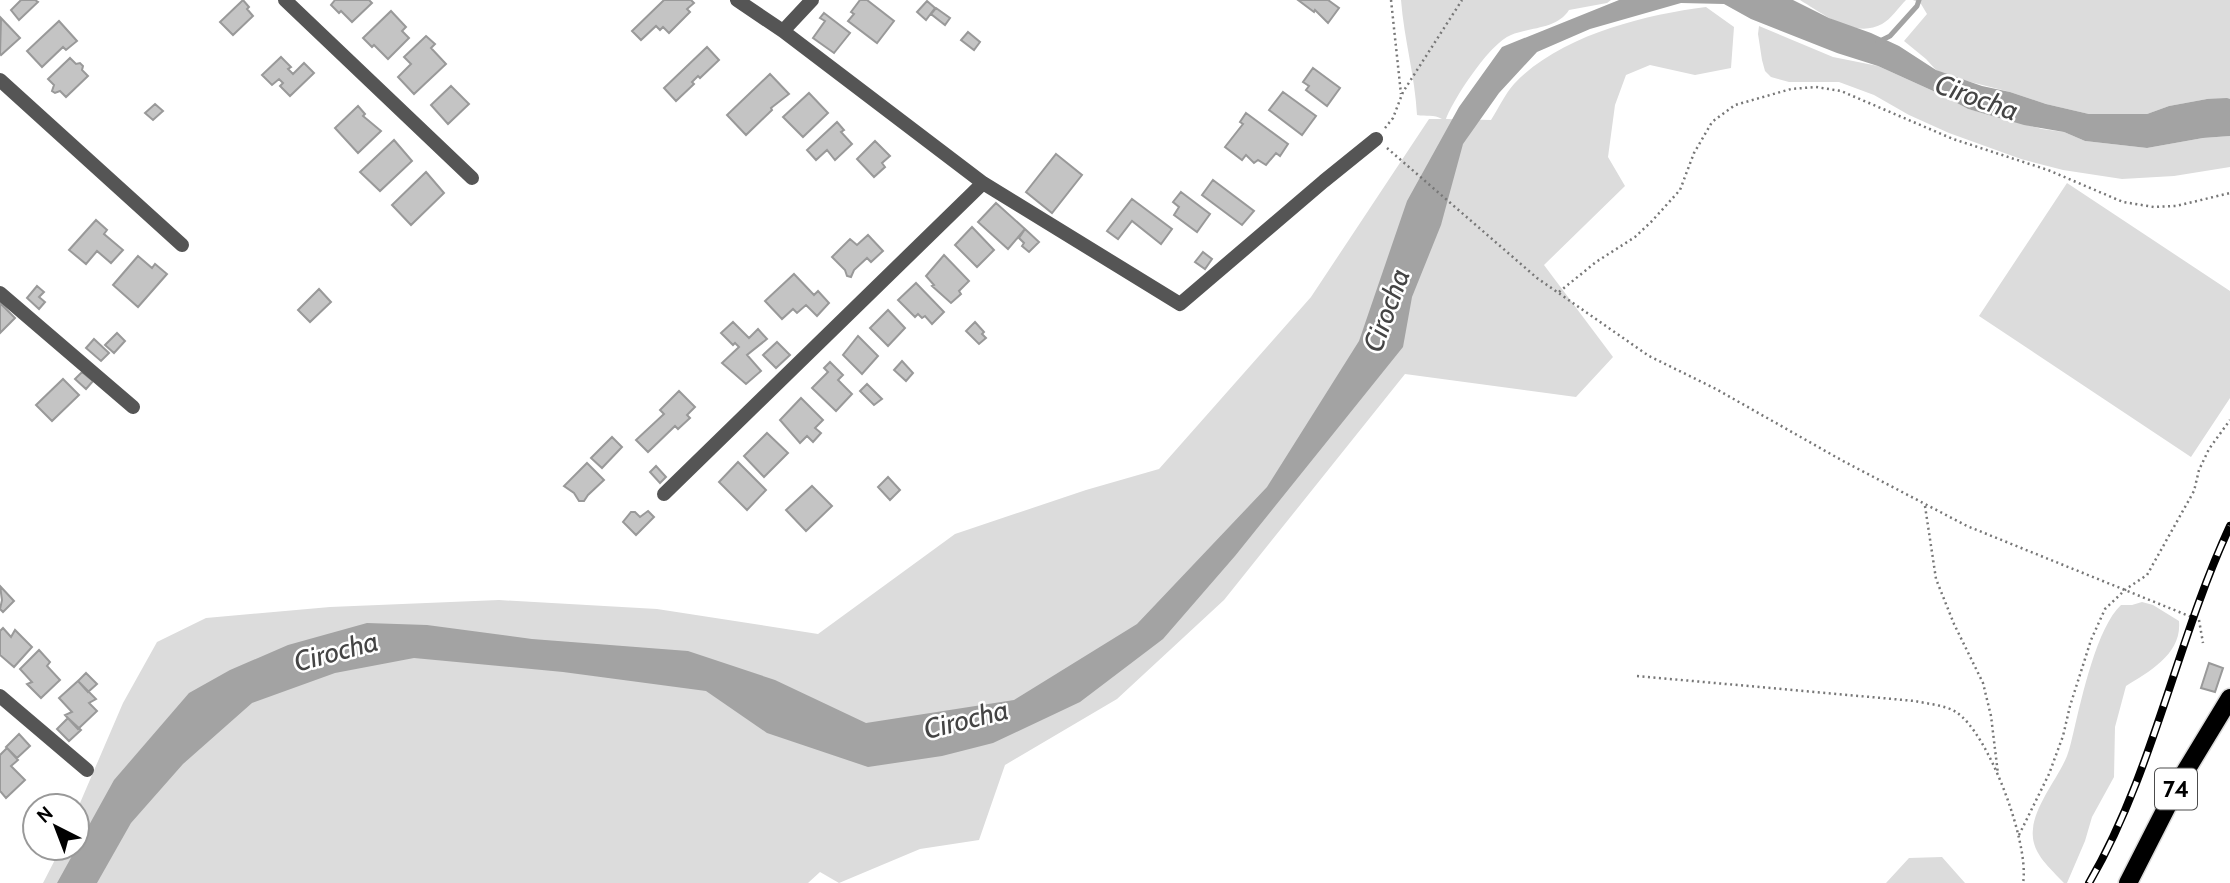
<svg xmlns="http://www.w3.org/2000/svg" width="2230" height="883" viewBox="0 0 2230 883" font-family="Cabin,sans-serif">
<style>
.green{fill:#dcdcdc}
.water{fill:#a3a3a3}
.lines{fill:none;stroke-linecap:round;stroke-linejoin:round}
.stream{stroke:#a3a3a3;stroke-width:5}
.building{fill:#c4c4c4;stroke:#999;stroke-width:2}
.primary-casing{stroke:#dbdbdb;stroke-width:21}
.path{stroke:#777;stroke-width:2.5;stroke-dasharray:2 3.5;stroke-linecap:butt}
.minor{stroke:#555;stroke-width:14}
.primary{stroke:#000;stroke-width:18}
.rail-casing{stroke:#000;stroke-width:8}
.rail{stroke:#fff;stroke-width:5;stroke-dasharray:16;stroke-linecap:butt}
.labels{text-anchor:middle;stroke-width:5;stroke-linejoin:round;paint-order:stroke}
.shield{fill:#fff;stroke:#4c4c4c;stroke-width:2}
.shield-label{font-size:24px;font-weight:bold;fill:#000}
.water-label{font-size:28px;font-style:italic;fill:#444;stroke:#fff}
</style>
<rect width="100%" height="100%" fill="#fff"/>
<path class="green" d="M1401 0H1611L1607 3 1569 10C1557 29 1531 27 1511 35 1490 43 1454 98 1446 119L1491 120C1498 109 1505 94 1514 84 1559 36 1643 15 1706 7L1734 27 1731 68 1695 75 1650 65 1626 75 1615 105 1608 157 1625 186 1544 265 1613 357 1576 397 1405 374 1224 600 1117 699 1005 765 979 840 920 849 839 883 820 872 808 883H43L61 848H77V810L123 703 157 642 206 618 330 607 499 600 657 609 818 634 955 534 1086 490 1159 469 1311 297 1429 119H1442C1434 114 1426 117 1417 115 1415 76 1404 39 1401 0Z
M1800 0H1906C1899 7 1891 19 1882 24 1855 39 1823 14 1800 0Z
M1913 0H2230V99H2207L2169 106 2147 114H2089L2046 104 2010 92 1947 76 1936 70 1926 59 1904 41 1927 14 1921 4Z
M1759 26 1833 57 1878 66 1942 95 1968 109 2042 129 2064 132 2085 141 2147 148 2203 138 2230 136V167L2174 176 2122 179 2063 170 2021 159 1949 133 1909 115 1874 95 1839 82H1789L1771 77 1765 71 1762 60 1758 34Z
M2067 183 2230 291V398L2191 457 1979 316Z
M2142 602 2153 605 2179 621C2182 654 2150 671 2126 686L2115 727 2114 777 2092 817 2085 841 2067 883H2064C2049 867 2030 852 2033 829 2035 805 2058 778 2067 756 2070 748 2072 738 2074 730 2082 697 2097 627 2121 605H2132Z
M1942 857 1965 883H1886L1909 858Z"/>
<path class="water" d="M1619 0H1793L1829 18 1871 33 1899 46 1936 70 1982 86 2010 92 2046 104 2089 114H2147L2169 106 2207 99 2227 98 2230 99V136L2203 138 2147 148 2085 141 2064 132 2024 125 1968 109 1942 95 1878 66 1837 53 1751 19 1724 4 1681 3 1590 29 1537 52 1499 93 1463 144 1441 225 1412 297 1403 347 1235 556 1163 639 1080 702 993 743 942 756 868 767 767 733 706 691 563 672 414 658 335 673 252 703 183 764 131 823 97 883H57L114 780 189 693 230 670 288 645 367 623 427 625 532 639 688 651 775 680 866 723 1014 700 1137 624 1267 487 1359 341 1407 201 1459 107 1502 47Z"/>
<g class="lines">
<path class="stream" d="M1878 42 1890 36 1917 6 1919 0"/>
</g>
<path class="building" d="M21 0H35L38 2 19 20 11 10Z
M243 0 249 7 247 9 253 16 233 35 220 22Z
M335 0H369L372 3 352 22 341 11 339 13 331 5Z
M664 0H691L694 3 687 9 690 12 669 33 663 27 660 30 656 26 641 40 632 31Z
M860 0H867L894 21 877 43 848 21 854 14 851 12Z
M1298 0H1328L1339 8 1328 23 1315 10 1314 12Z
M927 1 935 8 926 20 917 12Z
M936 8 950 18 945 25 931 14Z
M391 11 406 27 402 31 409 38 388 59 374 45 372 47 363 38Z
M824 13 850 33 834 53 813 38 825 21 820 18Z
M1 18 20 38 1 55 0 54Z
M59 21 77 41 66 50 63 47 42 67 27 51Z
M968 32 980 42 974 50 961 40Z
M426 36 435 44 431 48 446 64 414 94 398 77 411 64 404 57Z
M707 47 719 60 700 78 698 76 692 82 694 84 676 101 664 88Z
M281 57 291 67 288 69 293 74 304 63 314 73 290 96 280 86 283 83 279 79 272 85 262 75Z
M70 58 76 64 80 63 83 66 82 70 88 76 66 97 60 91 55 93 52 91 54 85 48 79Z
M1313 68 1340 88 1327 106 1306 90 1309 86 1303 82Z
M770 74 789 94 771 108 772 110 746 135 727 115Z
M451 86 469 104 448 124 431 105Z
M1283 92 1316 116 1302 135 1269 110Z
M809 93 828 113 803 137 783 117Z
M155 104 163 111 153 120 145 113Z
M358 106 365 114 363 116 381 131 358 153 335 128Z
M1246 113 1288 144 1280 156 1276 153 1266 165 1258 160 1254 163 1246 155 1242 160 1225 147 1243 124 1240 122Z
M837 122 844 130 841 132 852 144 835 160 827 150 816 160 807 150Z
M394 140 412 161 380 191 360 172Z
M875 141 890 156 882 163 885 167 874 177 857 159Z
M1056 154 1082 175 1052 213 1026 192Z
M426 172 444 193 411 225 392 205Z
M1213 180 1254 211 1242 225 1202 195Z
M1181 192 1210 214 1197 232 1174 215 1179 207 1173 202Z
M1132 199 1172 229 1161 244 1132 221 1118 239 1107 231Z
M996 203 1025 229 1008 249 978 222Z
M96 220 107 230 104 234 123 250 111 263 97 251 86 264 69 250Z
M972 227 994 250 977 267 955 245Z
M1025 229 1039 242 1029 252 1022 246 1024 243 1019 238Z
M868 235 883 251 871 262 867 258 854 270 851 277 847 276 845 270 832 257 850 239 857 245Z
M1203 252 1212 259 1205 269 1195 262Z
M944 255 969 281 959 291 961 294 951 303 932 286 934 285 926 276Z
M138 256 152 268 155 264 167 274 138 307 113 285Z
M794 274 814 295 818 291 829 303 817 316 806 305 797 313 793 309 782 319 765 301Z
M916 283 944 312 932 324 925 316 922 318 918 314 915 317 898 300Z
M37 286 44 292 39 297 45 302 39 309 27 298Z
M319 289 331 302 310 322 298 310Z
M0 303 15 318 0 333Z
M888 310 905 328 888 346 870 328Z
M733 322 749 338 758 329 767 339 747 355 761 371 746 384 722 363 739 347 735 343 733 345 721 333Z
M975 322 984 332 982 334 986 338 979 344 966 331Z
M117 333 125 341 114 353 105 345Z
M858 336 878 356 862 374 843 355Z
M94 339 109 353 101 361 86 348Z
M777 342 790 355 776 368 763 355Z
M902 361 913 373 906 381 894 370Z
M830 362 843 375 838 380 852 394 836 411 812 388 828 372 824 368Z
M82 372 93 381 86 389 75 379Z
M63 379 79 395 52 421 36 405Z
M867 384 882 399 874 405 860 391Z
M679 391 695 407 687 415 690 418 678 429 675 426 648 452 636 440 664 414 660 410Z
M801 398 823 420 815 428 821 433 813 442 807 436 800 443 780 420Z
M767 433 788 453 764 477 744 456Z
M612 437 622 447 602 468 591 458Z
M738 462 766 490 747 510 719 482Z
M587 463 604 480 588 495 584 501H579L574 493 564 486Z
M656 466 666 477 660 483 650 472Z
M888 477 900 490 890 500 878 487Z
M812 486 832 506 806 531 786 510Z
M648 511 654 517 636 535 623 522 631 512H635L640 517Z
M0 586 14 601 3 612 0 609 2 600Z
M3 628 11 637 15 630 32 647 14 667 0 655V631Z
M39 650 50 662 47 666 60 680 41 698 27 684 32 682 20 669Z
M2209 663 2223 668 2215 692 2201 688Z
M86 673 97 684 88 692 78 681Z
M78 681 96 699 89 703 97 711 78 729 65 715 72 712 59 698Z
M68 718 81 730 69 741 57 729Z
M19 734 30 746 17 758 6 747Z
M7 748 18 760 11 766 25 780 6 798 0 791V755Z"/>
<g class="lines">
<g class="primary-casing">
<path id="primary" d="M2128 883 2182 777 2230 698"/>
</g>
<path class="path" d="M1391 0 1401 94
M1385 128 1393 118 1403 92 1462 0
M1387 148 1537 278 1649 356 1716 389 1843 461 1967 526 2199 620 2203 643
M1559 292 1596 262 1635 237 1652 221 1680 190 1694 153 1712 122 1735 105 1791 89 1816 87 1841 91 1953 139 2048 170 2123 202 2154 207 2176 206 2230 193
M1925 506 1936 579 1954 624 1983 683 1991 716 1998 774
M1637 676 1915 701C1928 704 1945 705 1956 712 1989 733 2030 845 2023 883
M2019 835 2049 774 2063 736 2070 706 2091 640 2105 609 2126 589 2147 575 2194 491 2199 470 2209 449 2230 420"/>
<path class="minor" d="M285 0 472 178
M737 0 783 31 983 183 1180 304 1324 181 1376 139
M783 31 812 0
M0 80 182 245
M0 293 133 407
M664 494 983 183
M0 696 87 770"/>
<use href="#primary" class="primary"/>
<g class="rail-casing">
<path id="rail" d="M2089 883C2154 771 2176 642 2230 526"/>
</g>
<use href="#rail" class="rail"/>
</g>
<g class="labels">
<rect class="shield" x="2155" y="768.5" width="42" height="41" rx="5"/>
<g class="shield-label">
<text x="2176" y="797">74</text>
</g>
<g class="water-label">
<text transform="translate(1977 97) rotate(20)" y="10">Cirocha</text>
<text transform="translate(1386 310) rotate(-70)" y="10">Cirocha</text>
<text transform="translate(336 651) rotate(-15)" y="10">Cirocha</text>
<text transform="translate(966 719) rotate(-14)" y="10">Cirocha</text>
</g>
</g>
<g transform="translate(56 827) rotate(318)"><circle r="33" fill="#ffffff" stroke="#999999" stroke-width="2"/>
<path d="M0-5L12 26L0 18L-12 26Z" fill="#000000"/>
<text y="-10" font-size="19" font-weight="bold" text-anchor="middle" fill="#000000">N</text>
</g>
</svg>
